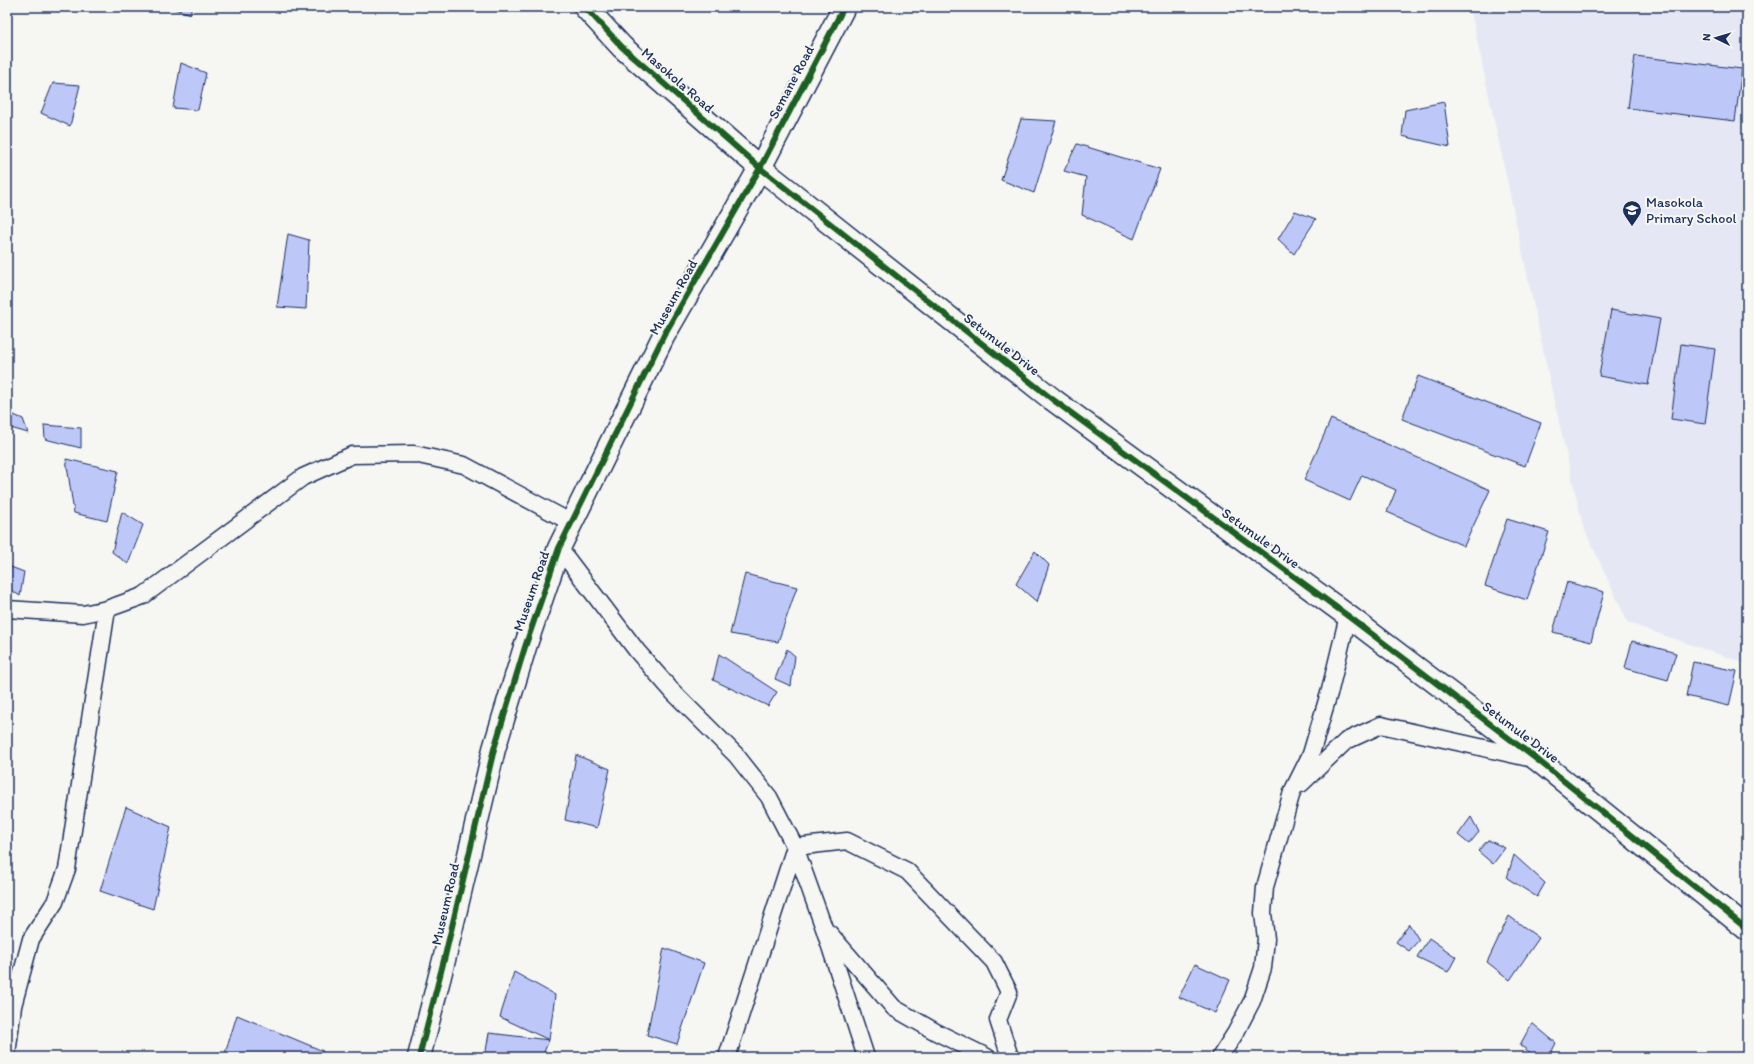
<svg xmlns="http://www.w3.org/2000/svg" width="1754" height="1064" viewBox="0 0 1754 1064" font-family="Itim,sans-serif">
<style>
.built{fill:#e5e8f4}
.building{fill:#bdc8f9;stroke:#1b2f5e}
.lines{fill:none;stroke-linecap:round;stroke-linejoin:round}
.lane-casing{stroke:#1b2f5e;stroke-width:19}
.street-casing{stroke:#1b2f5e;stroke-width:25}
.secondary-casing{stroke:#1b2f5e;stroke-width:25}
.lane{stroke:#f6f6f2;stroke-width:16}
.street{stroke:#f6f6f2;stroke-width:22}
.secondary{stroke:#f6f6f2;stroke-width:22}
.cycleway-casing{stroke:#f6f6f2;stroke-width:8}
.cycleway{stroke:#1b5e20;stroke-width:6}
.labels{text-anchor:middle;stroke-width:4;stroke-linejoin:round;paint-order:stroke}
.street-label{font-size:14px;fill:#1b2f5e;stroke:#f6f6f2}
.poi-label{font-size:14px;fill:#1b2f5e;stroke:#f6f6f2;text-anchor:start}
</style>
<rect width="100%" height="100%" fill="#f6f6f2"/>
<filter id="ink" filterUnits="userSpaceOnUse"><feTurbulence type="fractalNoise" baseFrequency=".025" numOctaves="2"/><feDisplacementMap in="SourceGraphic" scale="8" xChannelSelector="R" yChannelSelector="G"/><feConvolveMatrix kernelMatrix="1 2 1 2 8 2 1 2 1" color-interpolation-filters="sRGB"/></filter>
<g filter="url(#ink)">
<path class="built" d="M1470 7H1747V664L1628 623 1583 526 1553 396Z"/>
<path class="building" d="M168 7H191V14Z
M1635 56 1742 69 1735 121 1628 108Z
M181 63 206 73 198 110 173 108Z
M53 83 80 85 70 126 41 113Z
M1444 102 1450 147 1402 136 1405 110Z
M1021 119 1056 121 1034 193 1001 180Z
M1077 144 1160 169 1134 239 1082 215 1086 177 1064 171Z
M1295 211 1316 219 1294 254 1278 239Z
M288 234 309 240 306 309 277 307Z
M1611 310 1660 319 1648 385 1599 376Z
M1681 344 1715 349 1705 424 1671 419Z
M1418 376 1541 423 1525 466 1402 419Z
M7 412 23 419 28 433 7 427Z
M1331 419 1490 490 1464 546 1387 512 1396 490 1362 475 1350 501 1304 480Z
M44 425 81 428V448L45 439Z
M66 459 118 471 107 521 74 513Z
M122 512 143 525 128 564 112 552Z
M1507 519 1549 532 1527 600 1485 586Z
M1035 551 1049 565 1037 602 1016 584Z
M8 566 24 572 20 596 8 588Z
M745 574 797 587 778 642 730 634Z
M1567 582 1604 592 1591 642 1553 632Z
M1632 641 1676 653 1668 680 1625 668Z
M787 649 795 656 791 686 775 679Z
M719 654 777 692 768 706 713 680Z
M1693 662 1737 671 1729 706 1686 696Z
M576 755 610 769 597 828 565 820Z
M126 807 171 827 153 909 100 891Z
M1471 817 1479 832 1469 844 1458 835Z
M1488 840 1505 848 1493 864 1478 851Z
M1514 855 1545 883 1537 897 1507 878Z
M1509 916 1539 938 1510 980 1487 962Z
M1409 924 1419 940 1409 951 1396 942Z
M1429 938 1456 957 1448 972 1417 957Z
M664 948 704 963 677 1044 647 1035Z
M1195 964 1230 980 1215 1013 1179 997Z
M514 972 555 995 549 1040 500 1017Z
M237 1015 323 1051 320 1057H224Z
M1532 1023 1556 1043 1549 1057H1536L1520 1045Z
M489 1033 549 1040 542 1057H485Z
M1397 1053 1399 1057H1373Z"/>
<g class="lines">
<g class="lane-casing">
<path id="lane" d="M559 548 637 651 673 692 736 755 769 797 795 847 824 928 866 1057
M7 609 83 614 107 609 143 596 303 477 352 455 414 454 464 465 572 523
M1301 784 1346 741 1381 725 1533 759
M829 933 894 1008 936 1032 987 1057
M7 1055 13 1006 31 939 55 902 67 869 107 609
M727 1057 795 847 847 841 907 871 994 962 1009 992 998 1020 1010 1057
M1220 1057 1236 1032 1252 1001 1263 968 1266 939 1263 913 1265 887 1292 792 1311 754 1330 690 1348 616"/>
</g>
<g class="street-casing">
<path id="street" d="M585 7 622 47 760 168"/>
</g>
<g class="secondary-casing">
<path id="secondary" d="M760 168 1052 399 1348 616 1539 761 1747 929
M419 1057 445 956 494 749 525 647 559 548 664 335 760 168 844 7"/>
</g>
<use href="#lane" class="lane"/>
<use href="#street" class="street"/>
<use href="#secondary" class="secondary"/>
<g class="cycleway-casing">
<path id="cycleway" d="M585 7 622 47 760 168 1052 399 1348 616 1539 761 1747 929
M419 1057 445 956 494 749 525 647 559 548 664 335 760 168 844 7"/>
</g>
<use href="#cycleway" class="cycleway"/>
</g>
</g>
<defs>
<g id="school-pin" transform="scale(1)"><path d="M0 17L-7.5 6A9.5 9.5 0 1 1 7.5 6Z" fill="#1b2f5e" stroke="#f6f6f2"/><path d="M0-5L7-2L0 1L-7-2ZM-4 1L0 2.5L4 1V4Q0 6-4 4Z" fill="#fff"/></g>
</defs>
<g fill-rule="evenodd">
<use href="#school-pin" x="1632" y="210"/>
</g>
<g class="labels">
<g class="street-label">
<text transform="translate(678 80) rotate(41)" y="5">Masokola Road</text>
<text transform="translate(791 82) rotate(-62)" y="5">Semane Road</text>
<text transform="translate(673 297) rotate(-61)" y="5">Museum Road</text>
<text transform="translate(1002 344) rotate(38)" y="5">Setumule Drive</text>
<text transform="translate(1261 538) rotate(36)" y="5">Setumule Drive</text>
<text transform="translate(531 591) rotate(-71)" y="5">Museum Road</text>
<text transform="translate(1521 732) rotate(37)" y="5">Setumule Drive</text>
<text transform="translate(445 904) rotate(-77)" y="5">Museum Road</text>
</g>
<g class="poi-label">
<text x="1646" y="207">Masokola<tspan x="1646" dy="16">Primary School</tspan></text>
</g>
</g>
<rect width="1754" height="1064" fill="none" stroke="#f6f6f2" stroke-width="24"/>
<rect x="12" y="12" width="1730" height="1040" fill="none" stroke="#1b2f5e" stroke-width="1.5" filter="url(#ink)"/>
<g transform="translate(1716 38) rotate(275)" stroke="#f6f6f2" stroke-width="3" paint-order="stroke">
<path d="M0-3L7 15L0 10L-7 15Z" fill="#1b2f5e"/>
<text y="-6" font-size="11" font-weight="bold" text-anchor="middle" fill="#1b2f5e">N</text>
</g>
</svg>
